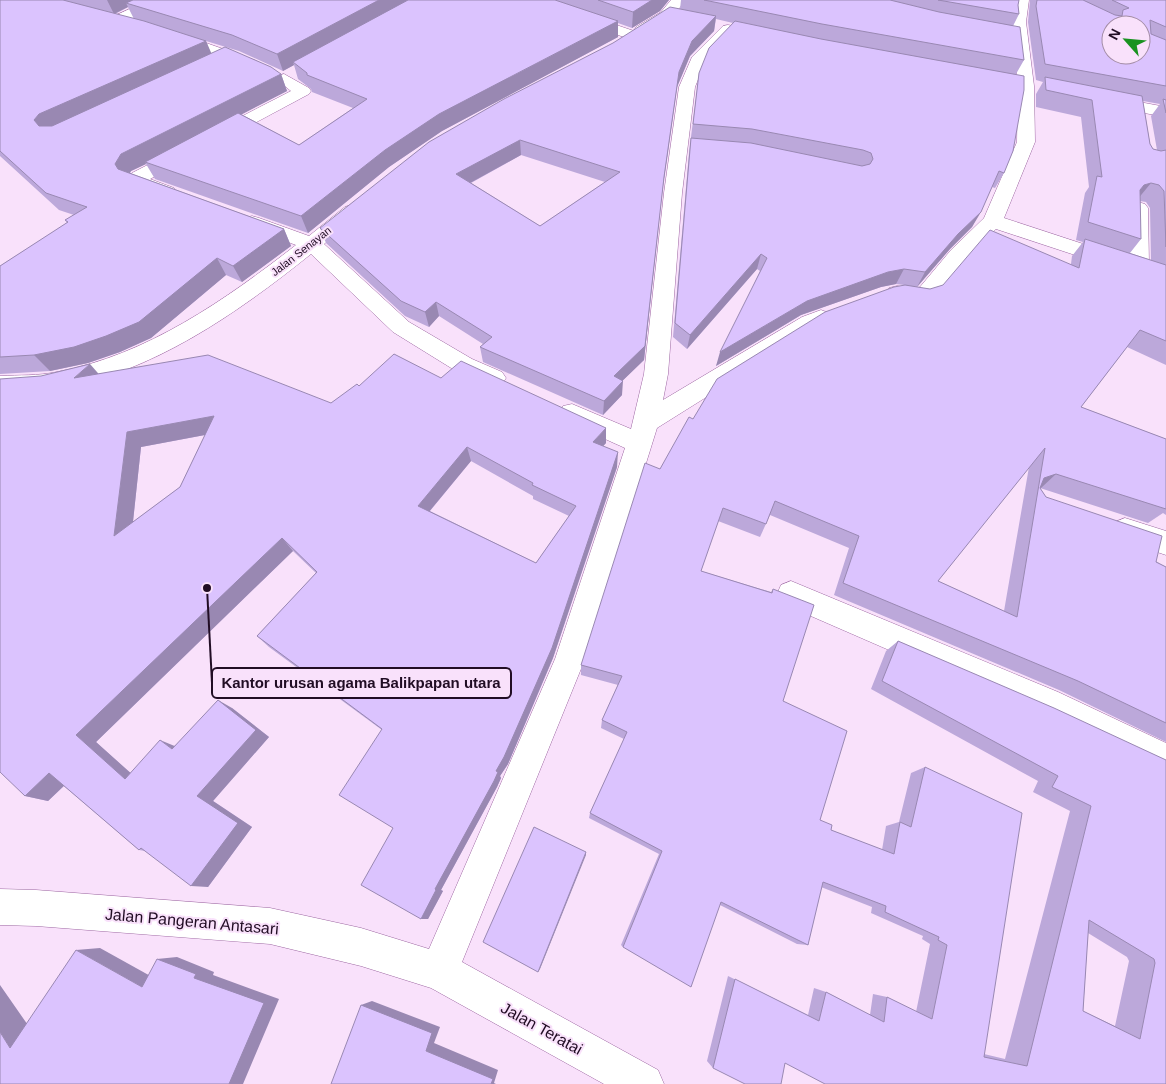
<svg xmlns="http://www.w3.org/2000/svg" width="1166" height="1084" viewBox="0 0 1166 1084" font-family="Arial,sans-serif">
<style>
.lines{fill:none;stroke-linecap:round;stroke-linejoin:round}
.street-casing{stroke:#9d67a2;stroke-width:1}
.street{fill:#fff;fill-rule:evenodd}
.wall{fill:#bca8da;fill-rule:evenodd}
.shaded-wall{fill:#9988b2}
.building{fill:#dbc3fe;stroke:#9988b2;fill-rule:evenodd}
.labels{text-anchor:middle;stroke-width:4;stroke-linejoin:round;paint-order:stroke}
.far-street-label{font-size:11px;fill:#210d24;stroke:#f9e1fb}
.near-street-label{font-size:16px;fill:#210d24;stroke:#f9e1fb}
.leader{fill:none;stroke:#210d24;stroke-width:2}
.callout-dot{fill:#210d24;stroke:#f9e1fb;stroke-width:2}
.callout{fill:#f9e1fb;stroke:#210d24;stroke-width:2}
.callout-label{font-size:15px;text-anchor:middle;font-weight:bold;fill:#210d24}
</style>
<rect width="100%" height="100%" fill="#f9e1fb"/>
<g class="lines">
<g class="street-casing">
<path id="street" d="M149 0H168L166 3 129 20 195 39 257 61 259 64 257 67H245L185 45 110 24 108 21 110 18Z
M520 0H543L634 31 636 27 661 12 671 0H686L671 18 633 40 522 3Z
M1015 0H1029L1026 22 1034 86 1035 142 1004 218 1129 259 1128 208 1131 204 1138 202 1145 204 1148 208 1149 265 1166 271V285L996 229 965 260 936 297 929 302 921 304 889 298 886 293 889 288 897 286 917 289 920 287 951 250 984 218 1017 142 1018 86 1012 22Z
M728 25 733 26 735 29 705 62 695 87 682 193 668 374 663 400 802 317 821 310 829 313 832 318 829 323 818 327 657 428 585 659 462 962 658 1070 664 1084H604L431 988 361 966 270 944 36 926 0 925V889L36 890 270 908 361 928 429 949 555 659 625 448 563 420 560 413 563 406 572 404 631 429 644 374 664 193 679 87 692 57 723 26Z
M284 74 309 88 311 91 309 94 150 179 174 188 176 192 174 196C159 200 143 189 129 184L127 180 132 173 291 91 276 79 278 76Z
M1107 96 1166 107V117L1101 105 1099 101 1101 97Z
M352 205 359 207 362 211 359 215 324 244 409 322 472 359 502 372 506 378 502 384 494 387 456 371 393 332 311 254C235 315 154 371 57 390 39 393 19 393 0 394V376C19 375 38 376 57 372 147 355 225 300 296 245L245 226 242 222 245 218 252 216 259 218 309 236 345 207Z
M1125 518 1166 531V555L1115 538 1111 530 1115 522Z
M791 581 1058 692 1166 743V776L1036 714 781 603 777 594 781 585Z"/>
</g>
<use href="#street" class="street"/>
</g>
<path class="wall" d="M0 0H669L660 11 632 28 618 23V37L442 131 389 167 308 233 155 179 146 164 131 171 130 173 284 229 291 246 242 282 226 275 151 338 120 352 88 363 50 371 0 374V266L67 223 65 220 74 215 59 210 0 156ZM128 7 134 19 115 14ZM206 41 239 51 283 71 294 65 298 79 311 89 312 92 353 108 299 145 241 114 287 91 281 74 211 54Z
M681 0H1019L1018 5 1019 14 1013 26 1024 60 1016 74 1004 173 995 188 992 187 972 227 950 249 917 287 930 289 1071 264 1072 256 1083 242 1076 240 1085 193 1089 187 1081 117 1036 107V94L1043 82 1036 80 1028 22 1030 0H1166V365L1127 347 1081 407 1166 439V515L1163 513 1148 523 1040 488 1046 497 1166 567V742L1059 690 834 595 849 548 770 515 760 537 718 521 701 571 771 592 773 589 783 701 820 820 831 830 882 850 886 826 899 822 911 773 925 767 984 1054 1005 1059 1070 811 1033 792 1038 781 871 689 886 651 898 641 1166 760V1084L785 1063 713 1068 707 1061 728 976 808 1015 814 988 826 992 870 1015 873 994 887 997 916 1012 930 944 922 939 923 936 871 913 872 907 821 887 808 945 797 944 720 905 623 947 621 945 659 854 589 818 590 813 624 739 601 728 602 720 618 685 581 675V665L660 469 693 419 904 285 896 284 881 287 801 315 716 366 760 271 757 269 687 349 673 337 689 153 699 73 733 23 716 19 714 31 690 56 677 87 662 193 644 360 622 381V395L603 415 483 362 480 347 483 344 439 316 429 327 405 316 326 243 320 228 680 9ZM1143 101 1160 104 1151 116 1157 150 1153 149 1150 144ZM521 155 605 182 540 226 471 183ZM1140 201 1146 202 1150 208 1151 260 1130 253 1141 239ZM1029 467 1004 611 938 581ZM1088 933 1127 957 1129 961 1115 1026 1083 1011Z
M99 373 331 403 359 386 441 378 606 443 603 446 617 467 553 658 508 764 500 776 501 778 497 787 441 890 443 891 428 919H421L393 828 382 730 269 647 257 636 316 573 293 551 96 742 130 773 174 746 232 708 269 737 213 801 252 827 208 887 145 851 139 850 64 786 48 801 25 796ZM205 435 180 487 133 522 141 447ZM471 461 533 496V499L569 516 536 563 430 511Z"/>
<path class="shaded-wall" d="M107 0H144L126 3 128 7 114 14Z
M379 0H412L293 62 294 65 283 71 277 54Z
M652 0H669L660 11 632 28 633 12Z
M716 16 714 31 690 56 677 87 662 193 644 360 613 390 614 376 679 72 692 41Z
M618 21V37L442 131 389 167 308 233 301 216 385 150 439 114Z
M206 41 213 57 46 137 34 120 39 114Z
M281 74 287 91 148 163 145 162 146 164 131 171 125 181 115 164 121 154Z
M520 140 521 155 459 189 456 174Z
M1151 183 1137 200 1126 207 1144 185Z
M981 212 972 227 950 249 917 287 925 272 958 234Z
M284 229 291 246 242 282 233 266Z
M761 254 757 269 687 349 690 335Z
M217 258 226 275 151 338 120 352 88 363 50 371 34 355Z
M904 269 896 284 881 287 801 315 716 366 720 352 807 301 888 272Z
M436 302 439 316 429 327 425 312Z
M90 364 104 380 74 378Z
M623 381 622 395 603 415 604 401Z
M214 416 226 431 141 447 130 549 114 536 127 432Z
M606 428V443L593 457V442Z
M467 447 471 461 423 519 418 506Z
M618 452 617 467 553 658 508 764 500 776 501 778 497 787 441 890 443 891 428 919H421L435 889Z
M1056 474 1041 488 1038 489 1044 478Z
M282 538 293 551 96 742 143 784 125 779 76 735Z
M218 700 232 708 269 737 213 801 252 827 208 887 191 886 197 796Z
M160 740 177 747 172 749Z
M49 773 71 779 48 801 25 796Z
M586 852V855L540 969 538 972Z
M100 948 163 983 142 987 76 950Z
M177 957 214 972 213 975 279 999 243 1084H229L194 978 157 959Z
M0 985 39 1041 10 1048 0 1032Z
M372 1001 440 1027 434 1043 498 1070 494 1083 496 1084H491L426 1051 361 1005Z"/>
<path class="building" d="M0 0H63L144 21 206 41 39 114 34 120 39 126H52L225 47 271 67 281 74 121 154 115 164 118 169 284 229 233 266 217 258 139 322 106 336 74 347 34 355 0 357V266L68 222 65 220 87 207 46 193 0 151Z
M133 0H379L277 54 232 35 126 3Z
M408 0H555L618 21 439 114 385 150 301 216 145 162 238 113 299 145 367 99 307 75V73L293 62Z
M598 0H652L633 12Z
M704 0H890L939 12 1020 27 1024 60 822 24Z
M938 0H1019L1018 5 1019 14Z
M1037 0H1083L1115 15 1122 16 1123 10 1129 8 1112 0H1166V27L1150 20 1151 34 1166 40V86L1045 64 1036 6ZM1111 25H1141V55H1111Z
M670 7 716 16 692 41 679 72 664 177 645 346 614 376 623 381 604 401 480 347 492 337 436 302 425 312 401 301 320 228 429 142 504 99 613 43ZM520 140 620 172 540 226 456 174Z
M735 21 821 39 1024 76V90L1013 151 1004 173 999 171 981 212 958 234 925 272 904 269 888 272 807 301 720 352 767 258 761 254 690 335 675 323 691 138 751 143 862 166 870 164 873 159 871 153 863 150 752 129 693 124 699 73 709 48Z
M1045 77 1142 96 1150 144 1153 149 1161 151 1166 150V247L1164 191 1159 185 1151 183 1144 185 1140 190 1141 239 1088 222 1097 176 1102 177 1092 100 1046 90Z
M1163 99 1166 100V113Z
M990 230 1079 268 1085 239 1166 265V341L1140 330 1081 407 1166 439V509L1056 474 1044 478 1040 488 1046 497 1162 536 1156 562 1166 567V723L1078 681 843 583 859 536 775 501 766 524 723 508 701 571 772 593 773 589 814 605 783 701 847 731 820 820 832 825 831 830 894 854 900 822 911 827 925 767 1022 813 984 1057 1027 1066 1091 806 1052 787 1058 776 882 681 898 641 1054 708 1166 760V1084H825L785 1063 781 1084H745L713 1068 735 979 819 1021 826 992 884 1022 887 997 932 1019 947 945 938 940 939 937 885 912 886 906 823 882 808 945 721 902 691 987 623 947 662 851 590 813 627 732 602 720 622 676 581 665 645 463 660 469 689 417 693 419 717 379 825 312 894 287 905 285 930 289 943 285ZM1045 448 1017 617 938 581ZM1089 920 1154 959 1155 963 1140 1039 1083 1011Z
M394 354 441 378 461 361 606 428 593 442 618 452 552 648 504 757 496 771 498 772 494 781 435 889 436 890 421 919 361 885 393 828 339 795 382 729 257 636 317 572 282 538 76 735 125 779 160 740 172 749 218 700 256 730 197 796 238 823 191 886 141 848 139 850 49 773 25 796 0 772V379L41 376 90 364 74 378 208 355 331 403 357 384 359 386ZM214 416 180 487 114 536 127 432ZM467 447 533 483 532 485 576 506 536 563 418 506Z
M534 827 586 852 538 972 483 942Z
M76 950 142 987 157 959 196 974 194 978 264 1003 229 1084H0V1032L10 1048Z
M361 1005 432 1033 426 1051 493 1079 491 1084H331Z"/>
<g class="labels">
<g class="far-street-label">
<text transform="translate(301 251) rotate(-38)" y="4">Jalan Senayan</text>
</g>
<g class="near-street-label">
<text transform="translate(192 921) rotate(5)" y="6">Jalan Pangeran Antasari</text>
<text transform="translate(542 1028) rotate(29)" y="6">Jalan Teratai</text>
</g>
</g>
<path class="leader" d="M207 588L212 683"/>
<circle class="callout-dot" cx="207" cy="588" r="5"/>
<rect class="callout" x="212" y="668" width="299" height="30" rx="5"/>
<g class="callout-label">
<text x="361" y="688">Kantor urusan agama Balikpapan utara</text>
</g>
<g transform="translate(1126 40) rotate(297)"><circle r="24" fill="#f9e1fb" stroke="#a38ca5"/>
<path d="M0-4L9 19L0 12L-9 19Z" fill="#199220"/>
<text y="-8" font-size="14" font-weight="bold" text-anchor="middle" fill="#210d24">N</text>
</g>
</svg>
